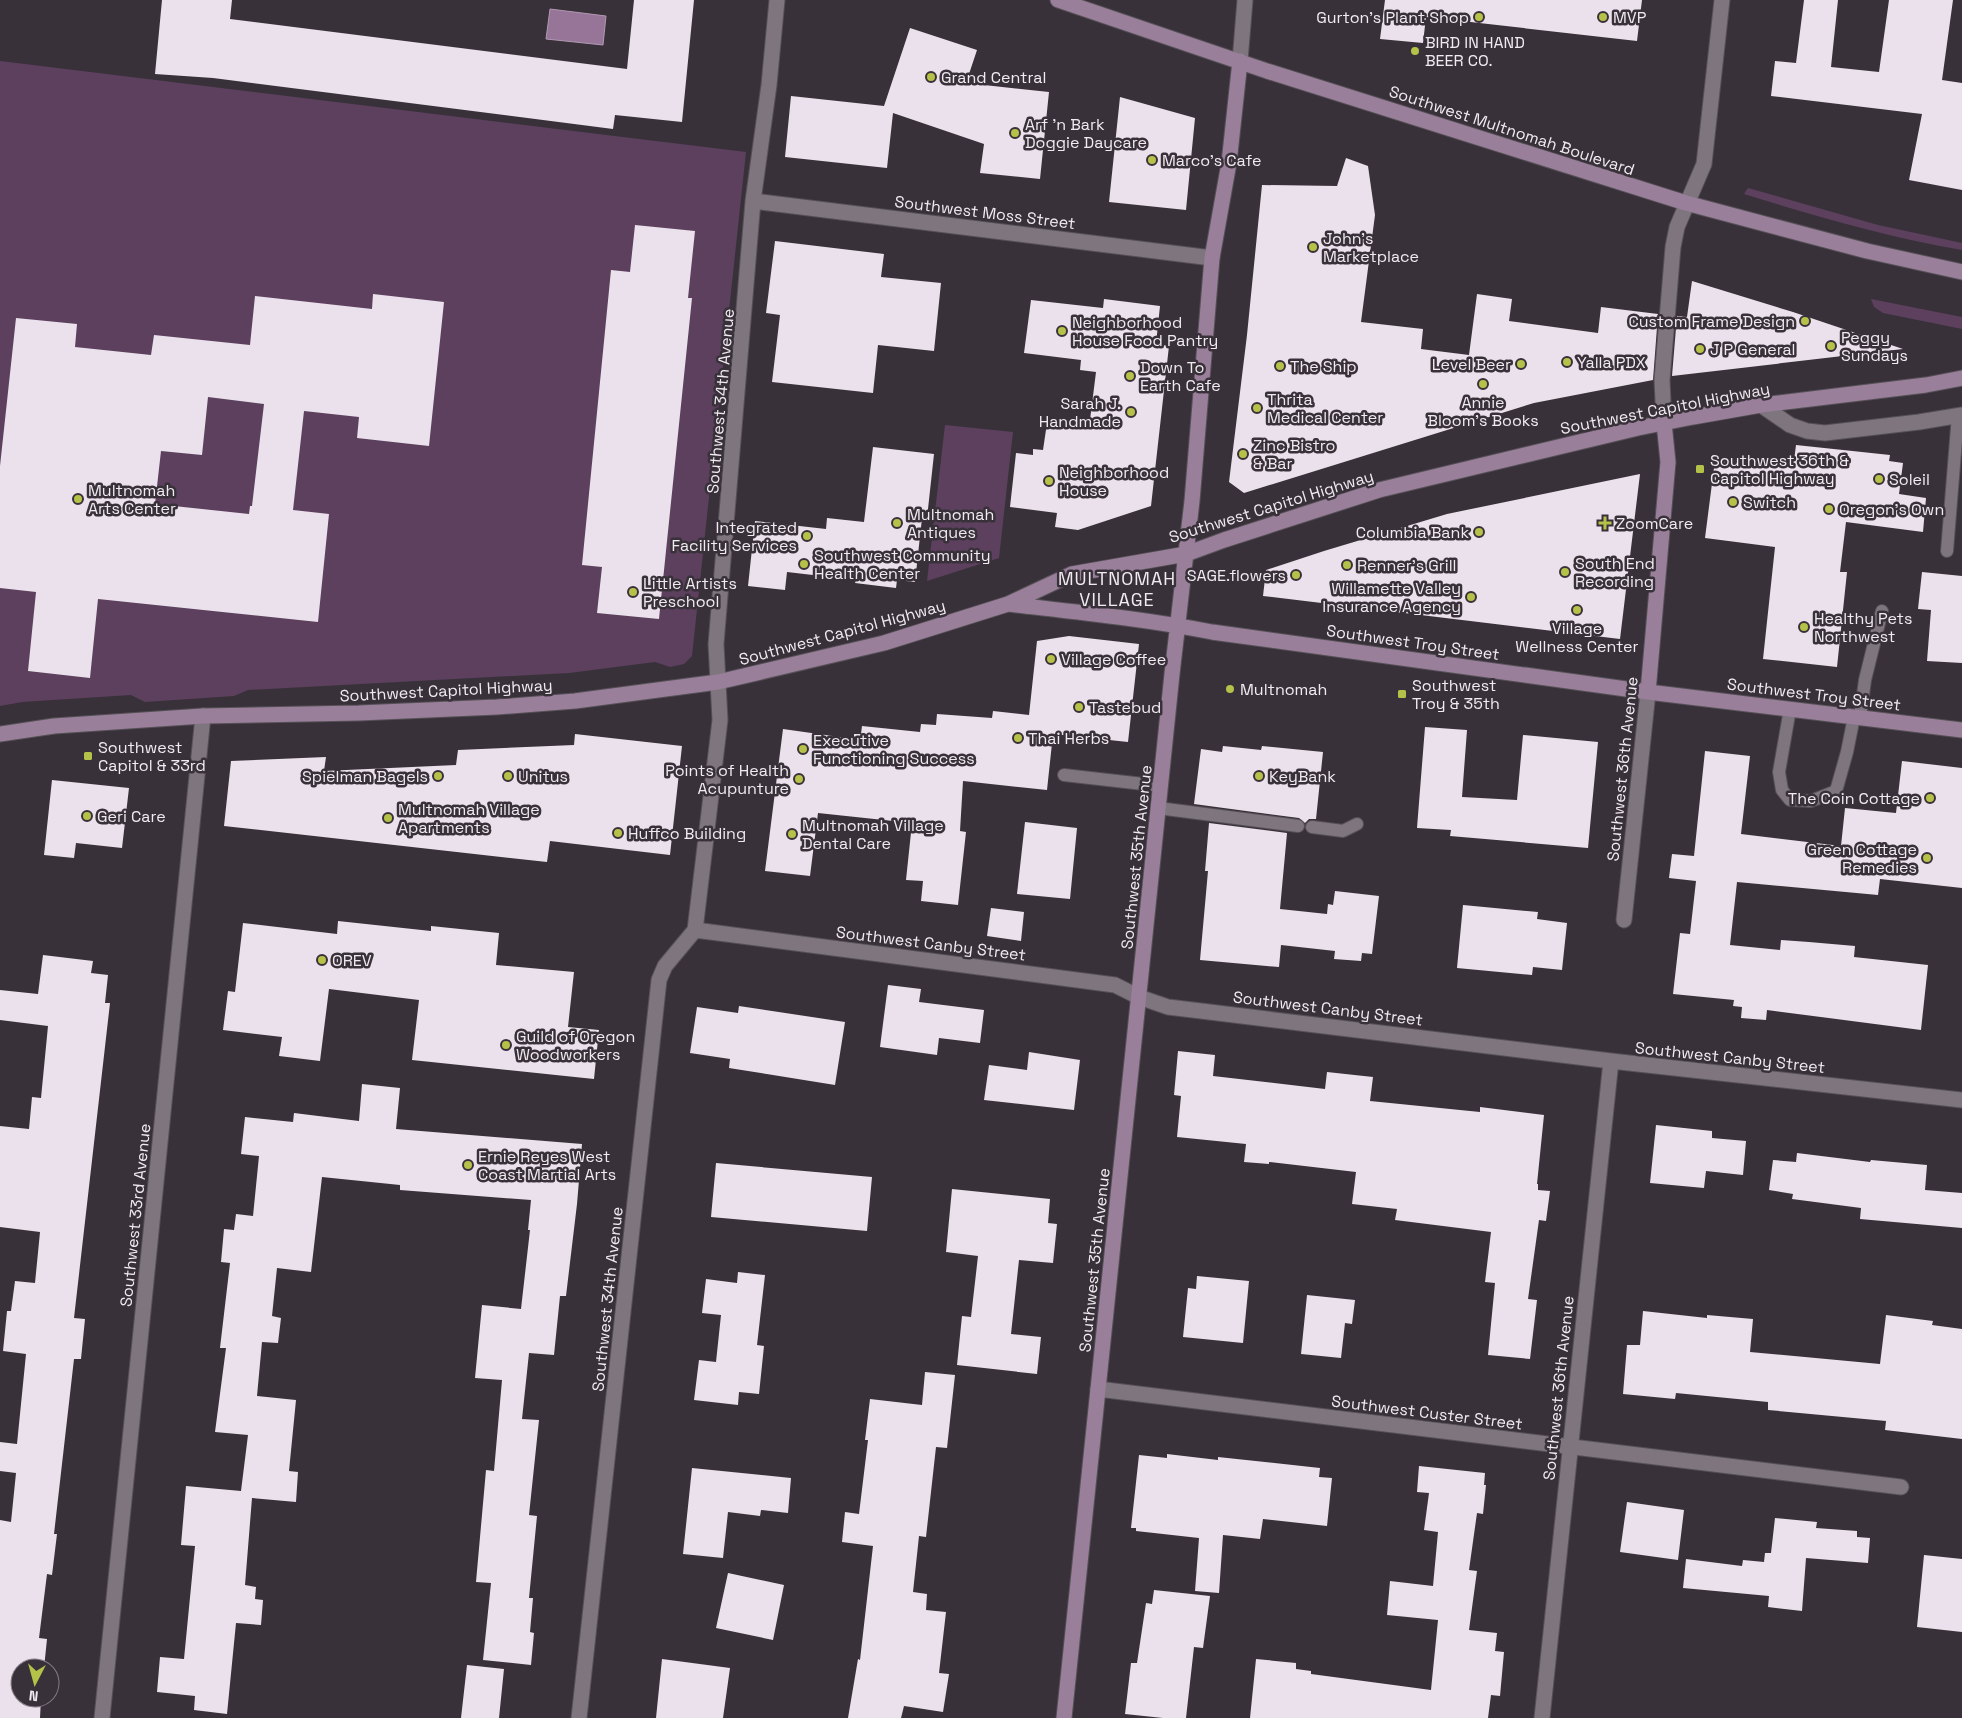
<svg xmlns="http://www.w3.org/2000/svg" width="1962" height="1718" viewBox="0 0 1962 1718" font-family="'Space Grotesk',sans-serif">
<style>
.green{fill:#5c405e}
.water{fill:#967598;stroke:#b198b3}
.building{fill:#ebe1ec;fill-rule:evenodd}
.lines{fill:none;stroke-linecap:round;stroke-linejoin:round}
.lane-casing{stroke:#565057;stroke-width:14}
.street-casing{stroke:#565057;stroke-width:17}
.secondary-casing{stroke:#565057;stroke-width:17}
.lane{stroke:#7e757e;stroke-width:12}
.street{stroke:#7e757e;stroke-width:15}
.secondary{stroke:#997f9a;stroke-width:15}
.poi-dot{fill:#b5c249;stroke:#39313a;stroke-width:2}
.labels{text-anchor:middle;stroke-width:5;stroke-linejoin:round;paint-order:stroke}
.poi-label{font-size:16px;fill:#f1ebf1;stroke:#39313a;text-anchor:start}
.street-label{font-size:16px;fill:#f1ebf1;stroke:#39313a}
.neighbourhood-label{font-size:18px;letter-spacing:1px;fill:#f1ebf1;stroke:#39313a}
</style>
<rect width="100%" height="100%" fill="#39313a"/>
<path class="green" d="M0 61 746 152 692 656 684 664 670 667 655 662 569 673 248 690 234 696 145 702 131 695 22 702 0 706Z
M1748 188 1878 225 1962 243V250C1888 237 1815 216 1744 194Z
M1871 299 1962 317V329L1883 313 1874 307Z
M945 425 1013 432 999 558 927 581Z"/>
<path class="water" d="M550 9 606 16 603 45 546 39Z"/>
<path class="building" d="M162 0H232L230 19 627 69 634 0H694L682 122 615 115 613 129 213 78 155 74Z
M1385 0H1642L1637 41 1426 17 1423 43 1380 39Z
M1804 0H1838L1831 67 1879 72 1889 0H1953L1942 80 1962 83V190L1909 180 1922 114 1771 96 1775 61 1796 63Z
M910 28 977 50 966 83 1049 92 1040 179 980 173 984 144 893 113 887 168 785 157 791 96 884 106Z
M1120 97 1195 118 1186 210 1109 202Z
M1346 158 1368 166 1375 215 1361 322 1423 329 1421 349 1469 355 1477 294 1512 299 1509 321 1598 333 1601 307 1658 314 1653 380 1534 403 1244 493 1229 482 1247 335 1262 185 1337 186Z
M635 225 695 231 688 298H692L659 619 597 613 602 567 582 565 611 270 630 272Z
M775 241 884 254 881 277 941 283 934 351 878 345 873 393 772 382 780 315 766 313Z
M1692 281 1793 312 1903 349 1672 376 1677 316 1687 317Z
M373 294 444 302 429 446 357 438 359 417 304 411 293 510 329 514 318 622 98 599 90 678 28 671 36 592 0 588V466L16 318 77 324 75 347 151 355 154 335 250 345 255 296 372 309ZM208 397 264 404 252 506H250L249 514 155 504 161 451 202 455Z
M1104 299 1160 306 1156 344 1169 346 1151 506 1078 530 1055 527 1057 513 1010 507 1016 453 1033 455V449L1043 450 1047 423 1089 428 1096 372 1080 370 1081 360 1024 353 1031 300 1103 308Z
M1796 445 1890 455 1889 461 1903 463 1899 494 1926 498 1923 532 1846 522 1840 572H1847L1837 667 1763 659 1775 547 1705 538 1715 460 1762 466 1763 458 1794 461Z
M873 447 934 454 927 518H922L915 582 897 580 896 588 855 583 856 580 787 572 785 590 748 586 755 521 826 529 827 518 864 522Z
M1640 474 1620 639 1263 596 1266 570 1324 551 1447 514Z
M1922 572 1962 576V663L1927 661 1931 610 1918 609Z
M1069 636 1139 644 1128 742 1053 734 1047 790 963 781 960 831 966 832 958 905 921 901 923 881 906 880 912 823 818 813 810 876 765 871 783 729 854 739V734H861L862 726 920 732 921 724 936 725 937 714 992 718 993 711 1029 715 1037 641Z
M1425 727 1467 730 1462 797 1517 800 1523 735 1598 742 1588 848 1450 836 1451 830 1417 828Z
M575 734 682 746 670 855 550 841 547 862 224 826 231 761 326 757 324 771 456 765 458 750 574 745Z
M1223 746 1261 750 1262 746 1323 752 1316 819H1309L1305 823 1299 818 1194 804 1201 749 1222 752Z
M1705 751 1750 756 1741 834 1841 846 1845 808 1896 813 1902 761 1962 768V888L1880 879 1878 895 1737 882 1730 945 1780 950 1781 940 1809 942 1855 946 1854 957 1928 965 1921 1030 1767 1010 1766 1020 1741 1018 1742 1007 1733 1006 1734 1000 1673 994 1680 933 1690 934 1696 881 1669 878 1672 854 1694 856Z
M52 780 129 788 122 848 76 843 74 858 44 855Z
M1025 822 1077 828 1070 899 1017 894Z
M1209 823 1287 833 1280 909 1327 914 1328 904 1333 905 1335 891 1379 896 1372 954 1362 953 1361 961 1334 959 1335 951 1281 945 1279 967 1200 960 1208 871H1205Z
M1463 905 1538 912 1537 919 1567 923 1562 970 1533 967 1532 975 1457 968Z
M991 908 1024 912 1021 941 987 936Z
M338 921 431 931V926L499 933 496 965 574 972 568 1027 599 1030 594 1079 412 1060 419 1000 329 989 320 1061 279 1056 282 1037 223 1030 228 991 235 992 243 923 337 934Z
M43 955 93 961 91 973 108 975 105 1003H110L74 1318 85 1319 81 1359H74L54 1534H57L52 1575 47 1574 39 1638 47 1639 44 1668H20V1698H41L40 1718H0V1520L11 1522 16 1473 0 1471V1442L17 1444 26 1354 3 1351 7 1311H11L15 1281 35 1283 40 1232 0 1227V1126L29 1129 32 1097 41 1098 48 1026 0 1020V990L38 994Z
M888 985 921 989 919 1002 984 1010 980 1043 939 1038 937 1055 880 1047Z
M739 1006 845 1022 835 1085 729 1068 730 1059 690 1053 697 1007 738 1013Z
M1178 1051 1215 1055 1213 1076 1325 1089 1327 1072 1373 1077 1370 1101 1480 1112V1107L1544 1115 1537 1184H1538V1190L1550 1191 1546 1221 1539 1220 1528 1299 1537 1300 1530 1359 1488 1355 1495 1283 1485 1282 1491 1232 1395 1220 1397 1209 1352 1204 1356 1172 1269 1162V1164L1244 1162 1246 1144 1177 1137 1181 1096 1174 1095Z
M1029 1052 1080 1060 1074 1110 984 1100 989 1065 1027 1070Z
M362 1084 400 1088 396 1129 582 1144 577 1204 566 1296H560L554 1355 529 1353 522 1419 539 1420 529 1515 537 1516 529 1598H533L530 1632 534 1633 531 1665 483 1660 491 1583 476 1582 486 1470 494 1471 502 1380 475 1378 482 1305 521 1309 530 1230H528L531 1200 400 1190V1185L322 1177 311 1272 277 1268 272 1316 281 1318 278 1343 262 1342 257 1396 296 1400 289 1471 298 1472 296 1502 252 1498 245 1585 256 1587 255 1599 263 1600 261 1625 236 1623 227 1714 194 1710 195 1696 157 1692 160 1657 184 1659 195 1546 181 1545 186 1486 241 1491 248 1435 215 1432 226 1348H220L230 1263 221 1262 224 1229 234 1230 236 1214 253 1216 259 1156 241 1154 245 1117 293 1122 294 1113 359 1121Z
M1656 1125 1712 1131V1138L1746 1141 1743 1175 1706 1171 1704 1188 1650 1183Z
M1797 1153 1870 1162 1871 1160 1927 1165 1925 1190 1962 1193V1228L1860 1219 1861 1208 1792 1199 1793 1194 1769 1190 1773 1160 1796 1162Z
M716 1163 872 1177 867 1231 711 1217Z
M952 1189 1050 1199 1048 1223 1057 1224 1053 1263 1019 1260 1011 1334 1041 1337 1037 1374 957 1365 962 1316 971 1317 978 1256 946 1252Z
M738 1272 765 1275 757 1345 764 1346 759 1394 739 1392 738 1405 694 1400 699 1360 716 1362 721 1315 702 1313 706 1279 737 1283Z
M1197 1276 1249 1281 1243 1343 1183 1337 1188 1288 1196 1289Z
M1307 1295 1355 1300 1352 1324 1345 1323 1341 1358 1301 1354Z
M1643 1311 1707 1318V1315L1753 1319 1750 1352 1880 1364 1886 1315 1933 1321 1932 1325 1962 1329V1439L1885 1430 1886 1421 1768 1410V1402L1676 1393 1675 1399 1623 1394 1627 1345H1640Z
M925 1372 955 1375 947 1448 936 1447 926 1537 919 1536 913 1592 927 1594 926 1610 946 1612 939 1673 949 1674 943 1712 904 1706 901 1718H848L858 1659 860 1660 873 1546 842 1542 845 1512 859 1514 868 1440H865L870 1399 922 1405Z
M1167 1454 1218 1460V1457L1320 1468 1319 1477 1332 1478 1327 1526 1263 1519 1260 1539 1223 1535 1219 1593 1195 1591 1199 1538 1136 1531V1528H1131L1139 1455 1167 1458Z
M1419 1466 1485 1473 1484 1485H1486L1483 1514 1477 1513 1469 1570 1477 1571 1469 1630 1497 1633 1495 1651 1504 1652 1500 1696 1491 1695 1488 1718H1250L1256 1659 1296 1663V1669L1311 1671V1674L1431 1690 1438 1620 1387 1615 1390 1581 1433 1586 1438 1532 1424 1530 1429 1493 1417 1492Z
M692 1468 791 1478 788 1513 761 1510 760 1516 728 1512 723 1558 683 1554Z
M1627 1502 1684 1510 1678 1560 1620 1552Z
M1775 1518 1817 1522 1816 1528 1857 1531V1537L1870 1538 1868 1563 1806 1558 1802 1611 1768 1607 1769 1596 1683 1588 1686 1559 1742 1566 1743 1560 1764 1562 1765 1553H1771Z
M1924 1555 1962 1559V1632L1917 1627Z
M728 1573 784 1585 773 1640 716 1628Z
M1154 1590 1210 1596 1203 1648 1194 1647 1186 1718H1163L1125 1714 1131 1663H1137L1146 1603 1152 1604Z
M662 1659 730 1668 723 1718H656Z
M467 1665 504 1669 499 1718H461Z"/>
<g class="lines">
<g class="lane-casing">
<path id="lane" d="M1947 551 1958 415
M1790 709 1779 772 1782 790 1790 800 1811 801 1836 791 1847 752 1854 717
M1860 718 1865 680 1882 611
M1064 775 1161 786
M1158 808 1298 826
M1312 827 1343 831 1357 824"/>
</g>
<g class="street-casing">
<path id="street" d="M1240 61 1245 0
M753 201 1212 258
M1761 405 1790 425 1807 431 1825 433 1919 422 1962 415
M1664 423 1662 380 1673 247 1677 227 1704 164 1722 0
M1624 920 1648 692
M695 930 1115 985 1139 997 1168 1007 1611 1061 1962 1100
M1098 1389 1901 1487
M102 1718 203 716
M579 1718 659 980 665 966 695 930 703 863 720 720 716 644 753 201 769 85 777 0
M1542 1718 1611 1061"/>
</g>
<g class="secondary-casing">
<path id="secondary" d="M1058 0 1267 71 1686 203 1867 251 1962 272
M1008 604C1076 612 1145 619 1212 632L1648 692 1962 730
M1648 692 1668 462 1664 423
M0 734 54 726 203 716 359 713 497 707 575 701 718 682 884 643 1008 604 1072 574 1186 554 1224 540 1379 490 1638 428 1693 417 1761 405 1926 385 1962 378
M1064 1718 1172 674 1192 501 1212 258 1229 163 1240 61"/>
</g>
<use href="#lane" class="lane"/>
<use href="#street" class="street"/>
<use href="#secondary" class="secondary"/>
</g>
<g class="poi-dot">
<circle cx="1479" cy="17" r="5"/>
<circle cx="1603" cy="17" r="5"/>
<circle cx="1415" cy="51" r="5"/>
<circle cx="931" cy="77" r="5"/>
<circle cx="1015" cy="133" r="5"/>
<circle cx="1152" cy="160" r="5"/>
<circle cx="1313" cy="247" r="5"/>
<circle cx="1805" cy="321" r="5"/>
<circle cx="1062" cy="331" r="5"/>
<circle cx="1831" cy="346" r="5"/>
<circle cx="1700" cy="349" r="5"/>
<circle cx="1567" cy="362" r="5"/>
<circle cx="1521" cy="364" r="5"/>
<circle cx="1280" cy="366" r="5"/>
<circle cx="1130" cy="376" r="5"/>
<circle cx="1483" cy="384" r="5"/>
<circle cx="1257" cy="408" r="5"/>
<circle cx="1131" cy="412" r="5"/>
<circle cx="1243" cy="454" r="5"/>
<rect x="1695" y="464" width="10" height="10" rx="2.5"/>
<circle cx="1879" cy="479" r="5"/>
<circle cx="1049" cy="481" r="5"/>
<circle cx="78" cy="499" r="5"/>
<circle cx="1733" cy="502" r="5"/>
<circle cx="1829" cy="509" r="5"/>
<circle cx="897" cy="523" r="5"/>
<path d="M1602.5 515.5h5v5h5v5h-5v5h-5v-5h-5v-5h5z"/>
<circle cx="1479" cy="532" r="5"/>
<circle cx="807" cy="536" r="5"/>
<circle cx="804" cy="564" r="5"/>
<circle cx="1347" cy="565" r="5"/>
<circle cx="1565" cy="572" r="5"/>
<circle cx="1296" cy="575" r="5"/>
<circle cx="633" cy="592" r="5"/>
<circle cx="1471" cy="597" r="5"/>
<circle cx="1577" cy="610" r="5"/>
<circle cx="1804" cy="627" r="5"/>
<circle cx="1051" cy="659" r="5"/>
<circle cx="1230" cy="689" r="5"/>
<rect x="1397" y="689" width="10" height="10" rx="2.5"/>
<circle cx="1079" cy="707" r="5"/>
<circle cx="1018" cy="738" r="5"/>
<circle cx="803" cy="749" r="5"/>
<rect x="83" y="751" width="10" height="10" rx="2.5"/>
<circle cx="438" cy="776" r="5"/>
<circle cx="508" cy="776" r="5"/>
<circle cx="1259" cy="776" r="5"/>
<circle cx="799" cy="779" r="5"/>
<circle cx="1930" cy="798" r="5"/>
<circle cx="87" cy="816" r="5"/>
<circle cx="388" cy="818" r="5"/>
<circle cx="618" cy="833" r="5"/>
<circle cx="792" cy="834" r="5"/>
<circle cx="1927" cy="858" r="5"/>
<circle cx="322" cy="960" r="5"/>
<circle cx="506" cy="1045" r="5"/>
<circle cx="468" cy="1165" r="5"/>
</g>
<g class="labels">
<g class="poi-label">
<text x="1469" y="23" text-anchor="end">Gurton's Plant Shop</text>
<text x="1613" y="23">MVP</text>
<text x="1425" y="48">BIRD IN HAND<tspan x="1425" dy="18">BEER CO.</tspan></text>
<text x="941" y="83">Grand Central</text>
<text x="1025" y="130">Arf 'n Bark<tspan x="1025" dy="18">Doggie Daycare</tspan></text>
<text x="1162" y="166">Marco's Cafe</text>
<text x="1323" y="244">John's<tspan x="1323" dy="18">Marketplace</tspan></text>
<text x="1795" y="327" text-anchor="end">Custom Frame Design</text>
<text x="1072" y="328">Neighborhood<tspan x="1072" dy="18">House Food Pantry</tspan></text>
<text x="1841" y="343">Peggy<tspan x="1841" dy="18">Sundays</tspan></text>
<text x="1710" y="355">J P General</text>
<text x="1577" y="368">Yalla PDX</text>
<text x="1511" y="370" text-anchor="end">Level Beer</text>
<text x="1290" y="372">The Ship</text>
<text x="1140" y="373">Down To<tspan x="1140" dy="18">Earth Cafe</tspan></text>
<text x="1267" y="405">Thrita<tspan x="1267" dy="18">Medical Center</tspan></text>
<text x="1483" y="408" text-anchor="middle">Annie<tspan x="1483" dy="18">Bloom's Books</tspan></text>
<text x="1121" y="409" text-anchor="end">Sarah J.<tspan x="1121" dy="18">Handmade</tspan></text>
<text x="1253" y="451">Zinc Bistro<tspan x="1253" dy="18">&amp; Bar</tspan></text>
<text x="1710" y="466">Southwest 36th &amp;<tspan x="1710" dy="18">Capitol Highway</tspan></text>
<text x="1059" y="478">Neighborhood<tspan x="1059" dy="18">House</tspan></text>
<text x="1889" y="485">Soleil</text>
<text x="88" y="496">Multnomah<tspan x="88" dy="18">Arts Center</tspan></text>
<text x="1743" y="508">Switch</text>
<text x="1839" y="515">Oregon's Own</text>
<text x="907" y="520">Multnomah<tspan x="907" dy="18">Antiques</tspan></text>
<text x="1616" y="529">ZoomCare</text>
<text x="797" y="533" text-anchor="end">Integrated<tspan x="797" dy="18">Facility Services</tspan></text>
<text x="1469" y="538" text-anchor="end">Columbia Bank</text>
<text x="814" y="561">Southwest Community<tspan x="814" dy="18">Health Center</tspan></text>
<text x="1575" y="569">South End<tspan x="1575" dy="18">Recording</tspan></text>
<text x="1357" y="571">Renner's Grill</text>
<text x="1286" y="581" text-anchor="end">SAGE.flowers</text>
<text x="643" y="589">Little Artists<tspan x="643" dy="18">Preschool</tspan></text>
<text x="1461" y="594" text-anchor="end">Willamette Valley<tspan x="1461" dy="18">Insurance Agency</tspan></text>
<text x="1814" y="624">Healthy Pets<tspan x="1814" dy="18">Northwest</tspan></text>
<text x="1577" y="634" text-anchor="middle">Village<tspan x="1577" dy="18">Wellness Center</tspan></text>
<text x="1061" y="665">Village Coffee</text>
<text x="1412" y="691">Southwest<tspan x="1412" dy="18">Troy &amp; 35th</tspan></text>
<text x="1240" y="695">Multnomah</text>
<text x="1089" y="713">Tastebud</text>
<text x="1028" y="744">Thai Herbs</text>
<text x="813" y="746">Executive<tspan x="813" dy="18">Functioning Success</tspan></text>
<text x="98" y="753">Southwest<tspan x="98" dy="18">Capitol &amp; 33rd</tspan></text>
<text x="789" y="776" text-anchor="end">Points of Health<tspan x="789" dy="18">Acupunture</tspan></text>
<text x="428" y="782" text-anchor="end">Spielman Bagels</text>
<text x="518" y="782">Unitus</text>
<text x="1269" y="782">KeyBank</text>
<text x="1920" y="804" text-anchor="end">The Coin Cottage</text>
<text x="398" y="815">Multnomah Village<tspan x="398" dy="18">Apartments</tspan></text>
<text x="97" y="822">Geri Care</text>
<text x="802" y="831">Multnomah Village<tspan x="802" dy="18">Dental Care</tspan></text>
<text x="628" y="839">Huffco Building</text>
<text x="1917" y="855" text-anchor="end">Green Cottage<tspan x="1917" dy="18">Remedies</tspan></text>
<text x="332" y="966">OREV</text>
<text x="516" y="1042">Guild of Oregon<tspan x="516" dy="18">Woodworkers</tspan></text>
<text x="478" y="1162">Ernie Reyes West<tspan x="478" dy="18">Coast Martial Arts</tspan></text>
</g>
<g class="street-label">
<text transform="translate(1512 130) rotate(18)" y="6">Southwest Multnomah Boulevard</text>
<text transform="translate(985 212) rotate(7)" y="6">Southwest Moss Street</text>
<text transform="translate(720 401) rotate(-85)" y="6">Southwest 34th Avenue</text>
<text transform="translate(1665 408) rotate(-11)" y="6">Southwest Capitol Highway</text>
<text transform="translate(1271 506) rotate(-17)" y="6">Southwest Capitol Highway</text>
<text transform="translate(842 632) rotate(-15)" y="6">Southwest Capitol Highway</text>
<text transform="translate(1413 642) rotate(8)" y="6">Southwest Troy Street</text>
<text transform="translate(446 690) rotate(-3)" y="6">Southwest Capitol Highway</text>
<text transform="translate(1814 694) rotate(7)" y="6">Southwest Troy Street</text>
<text transform="translate(1622 769) rotate(-84)" y="6">Southwest 36th Avenue</text>
<text transform="translate(1136 857) rotate(-84)" y="6">Southwest 35th Avenue</text>
<text transform="translate(931 943) rotate(7)" y="6">Southwest Canby Street</text>
<text transform="translate(1328 1008) rotate(7)" y="6">Southwest Canby Street</text>
<text transform="translate(1730 1057) rotate(6)" y="6">Southwest Canby Street</text>
<text transform="translate(135 1215) rotate(-84)" y="6">Southwest 33rd Avenue</text>
<text transform="translate(1094 1260) rotate(-84)" y="6">Southwest 35th Avenue</text>
<text transform="translate(607 1299) rotate(-84)" y="6">Southwest 34th Avenue</text>
<text transform="translate(1558 1388) rotate(-84)" y="6">Southwest 36th Avenue</text>
<text transform="translate(1427 1412) rotate(7)" y="6">Southwest Custer Street</text>
</g>
<g class="neighbourhood-label">
<text x="1117" y="585">MULTNOMAH<tspan x="1117" dy="21">VILLAGE</tspan></text>
</g>
</g>
<g transform="translate(35 1683) rotate(186)"><circle r="24" fill="#39313a" stroke="#837b83"/>
<path d="M0-4L9 19L0 12L-9 19Z" fill="#b5c249"/>
<text y="-8" font-size="14" font-weight="bold" text-anchor="middle" fill="#f1ebf1">N</text>
</g>
</svg>
